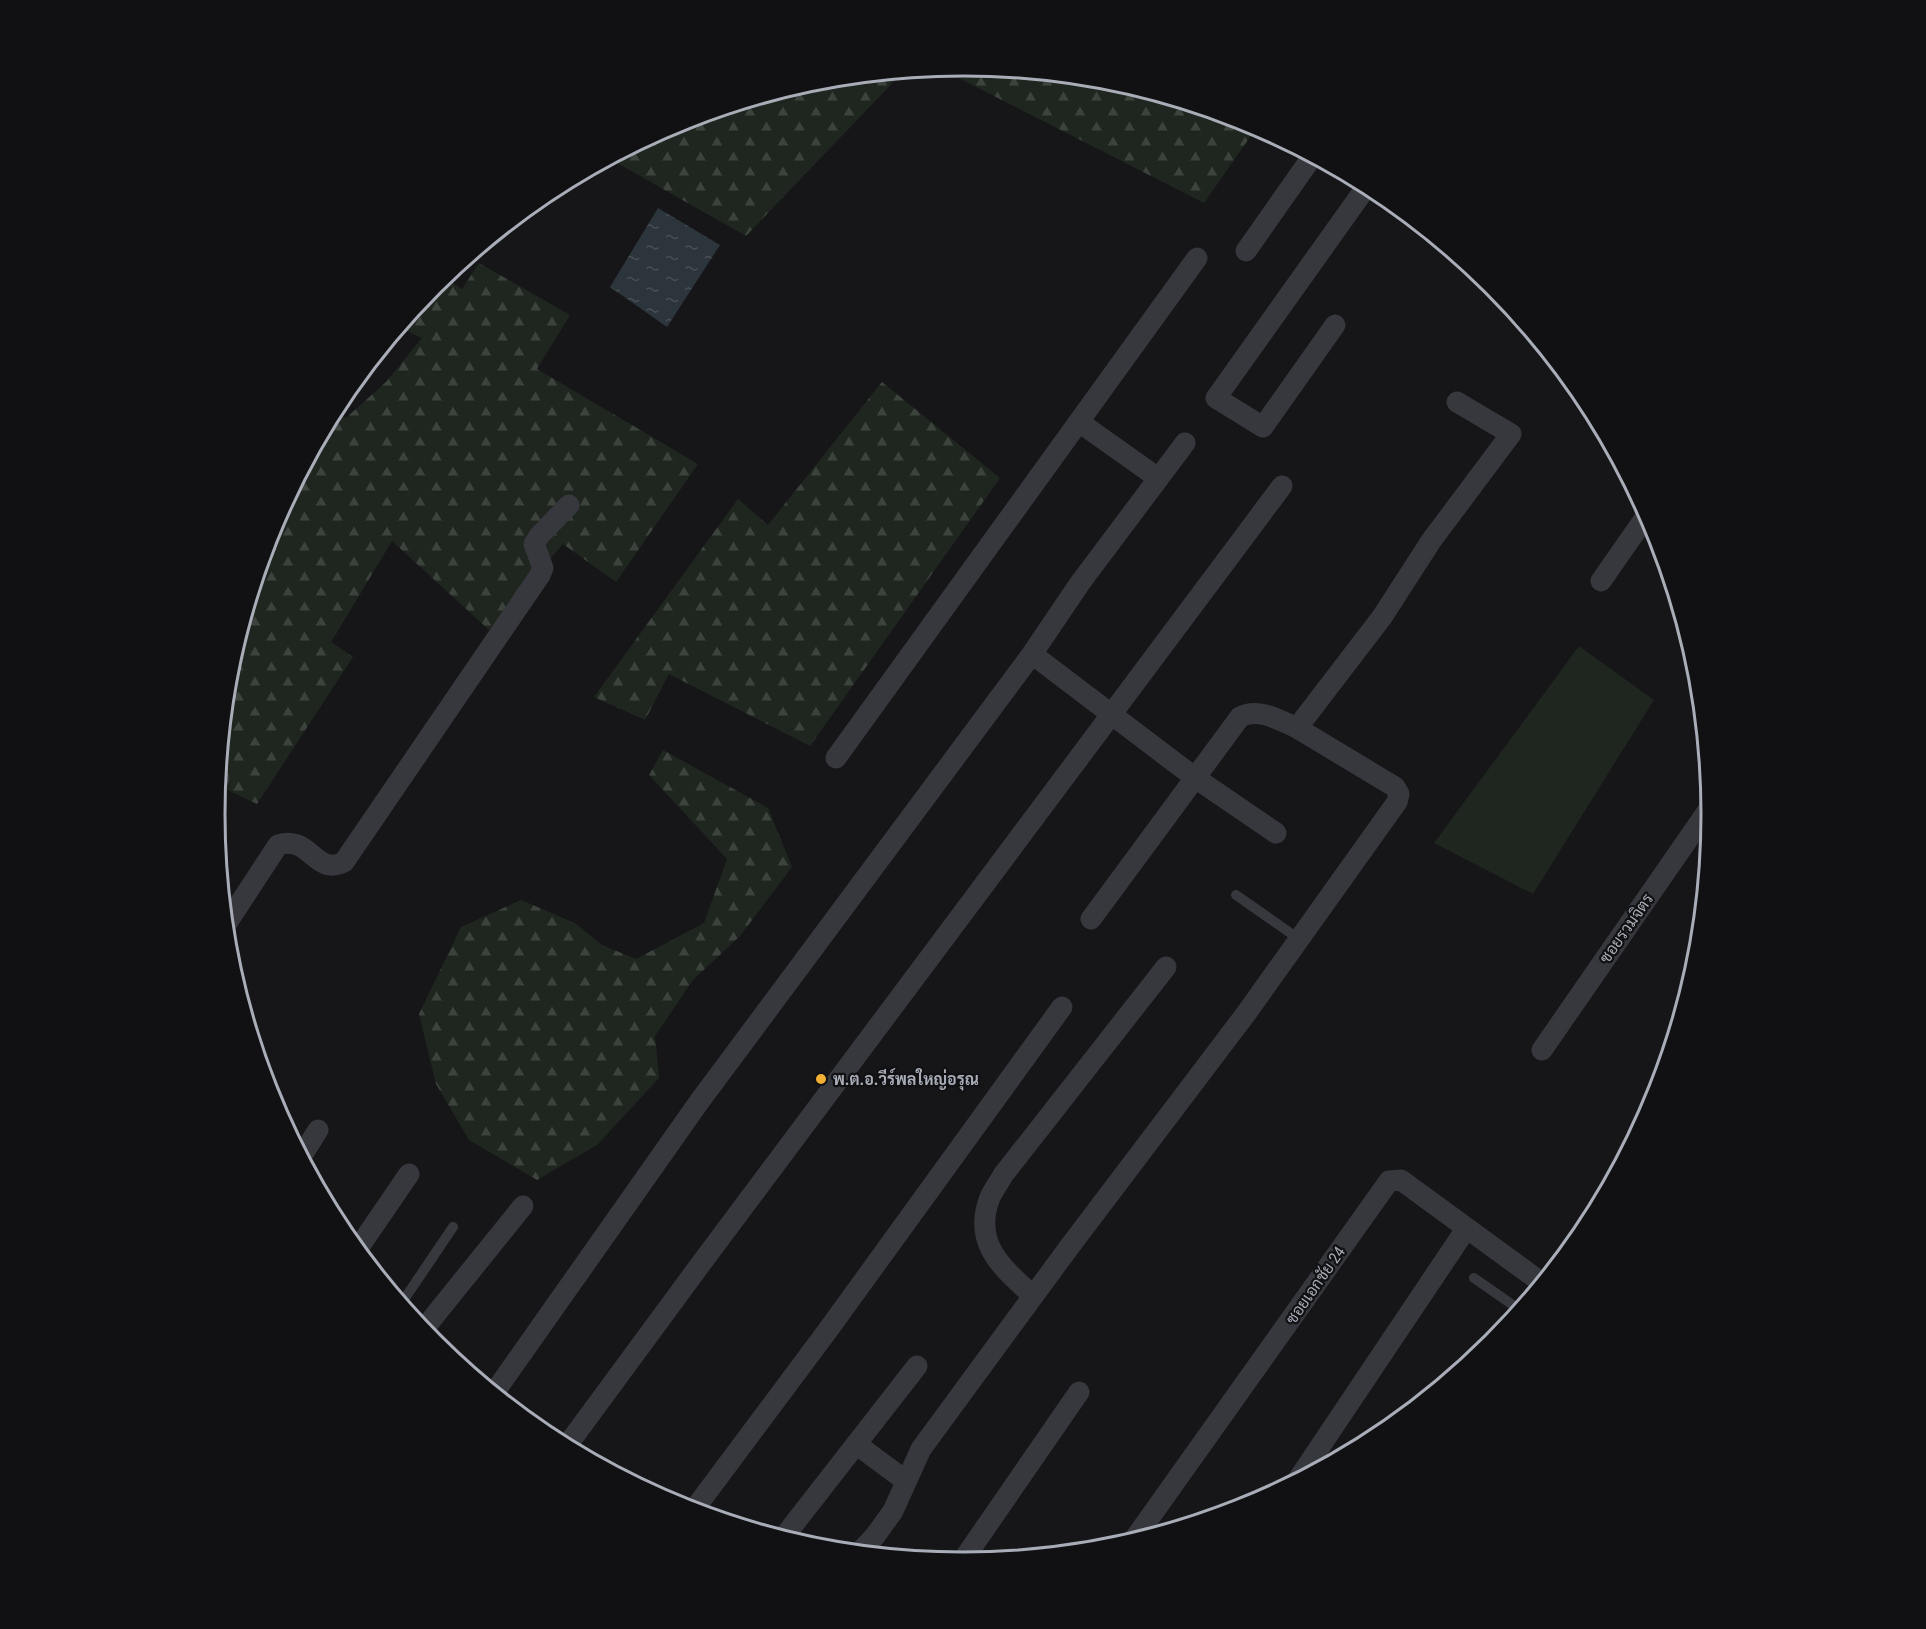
<svg xmlns="http://www.w3.org/2000/svg" width="1926" height="1629" viewBox="0 0 1926 1629" font-family="'Roboto Condensed',Sarabun,sans-serif">
<style>
.grass{fill:#1e261f}
.forest{fill:url(#forest-firs)}
.water{fill:url(#water-ripples)}
.lines{fill:none;stroke-linecap:round;stroke-linejoin:round}
.lane{stroke:#37383d;stroke-width:10}
.street{stroke:#37383d;stroke-width:21}
.poi-dot{fill:#f2b134;stroke:#111113;stroke-width:2}
.labels{text-anchor:middle;stroke-width:4.5;stroke-linejoin:round;paint-order:stroke}
.street-label{font-size:16px;fill:#a8adb8;stroke:#111113}
.poi-label{font-size:16px;font-weight:bold;fill:#a8adb8;stroke:#111113;text-anchor:start}
.rim{fill:none;stroke:#a8adb8;stroke-width:3}
</style>
<defs>
<pattern id="forest-firs" width="22" height="20" patternUnits="userSpaceOnUse" patternTransform="scale(1.5)"><rect width="22" height="20" fill="#1e261f"/><path d="M5 1l3.5 6h-7zM16 11l3.5 6h-7z" fill="#3c433d"/></pattern>
<pattern id="water-ripples" width="26" height="14" patternUnits="userSpaceOnUse" patternTransform="scale(1.5)"><rect width="26" height="14" fill="#2c353c"/><path d="M2 4q2-2 4 0t4 0M15 11q2-2 4 0t4 0" fill="none" stroke="#485056"/></pattern>
</defs>
<rect width="100%" height="100%" fill="#161618"/>
<path class="grass" d="M1579 646 1654 700 1533 894 1434 843Z"/>
<path class="forest" d="M963 66 1109 80 1257 127 1204 203 939 68Z
M903 72 746 236 610 159 677 123 817 80Z
M479 263 570 315 537 369 698 464 616 582 563 544 489 630 392 541 331 642 353 657 257 804 217 785 229 668 272 528 334 411 346 418 386 382 422 338 399 327 434 285 444 277 462 289Z
M882 382 1000 478 810 746 669 674 645 720 594 697 738 499 768 525Z
M663 750 768 808 792 867 740 936 693 980 655 1036 659 1078 597 1145 537 1180 469 1140 436 1084 419 1014 461 927 521 900 575 923 602 945 636 959 704 923 727 859 649 775Z"/>
<path class="water" d="M658 208 720 245 667 327 610 287Z"/>
<g class="lines">
<path class="lane" d="M1236 895 1299 939
M1474 1278 1520 1310
M401 1304 453 1227"/>
<path class="street" d="M1246 251 1312 157
M1335 325 1263 427 1216 398 1367 186
M1079 422 1158 478
M1601 581 1647 515
M1032 654 1194 777 1276 833
M836 758 1197 258
M218 780 219 778
M1091 919 1240 717C1258 707 1279 720 1297 728L1382 617 1431 541 1511 434 1457 402
M225 926 278 845C310 834 315 877 344 862L540 575 543 568 534 544 539 536 569 505
M1542 1050 1711 806
M301 1157 318 1130
M357 1250 409 1174
M1033 1296C1004 1269 973 1245 989 1200 992 1191 999 1183 1003 1175L1166 967
M423 1330 523 1206
M494 1393 699 1102 1032 654 1080 583 1185 443
M856 1444 906 1481
M566 1447 697 1269 1282 486
M1297 1481 1466 1229
M693 1511 828 1330 1062 1007
M783 1538 917 1366
M1133 1541 1389 1181 1401 1180 1542 1283
M859 1553 875 1536 893 1511 921 1449 1070 1246 1245 1015 1397 802 1399 794 1395 787 1297 728
M961 1563 1079 1392"/>
</g>
<circle class="poi-dot" cx="821" cy="1079" r="6"/>
<g class="labels">
<g class="street-label">
<text transform="translate(1626 928) rotate(-55)" y="6">ซอยรวมจิตร</text>
<text transform="translate(1315 1285) rotate(-55)" y="6">ซอยเอกชัย 24</text>
</g>
<g class="poi-label">
<text x="833" y="1085">พ.ต.อ.วีร์พลใหญ่อรุณ</text>
</g>
</g>
<path d="M0 0H1926V1629H0ZM225 814a738 738 0 1 1 1476 0a738 738 0 1 1-1476 0Z" fill="#111113" fill-rule="evenodd"/>
<path class="rim" d="M225 814a738 738 0 1 1 1476 0a738 738 0 1 1-1476 0Z"/>
</svg>
